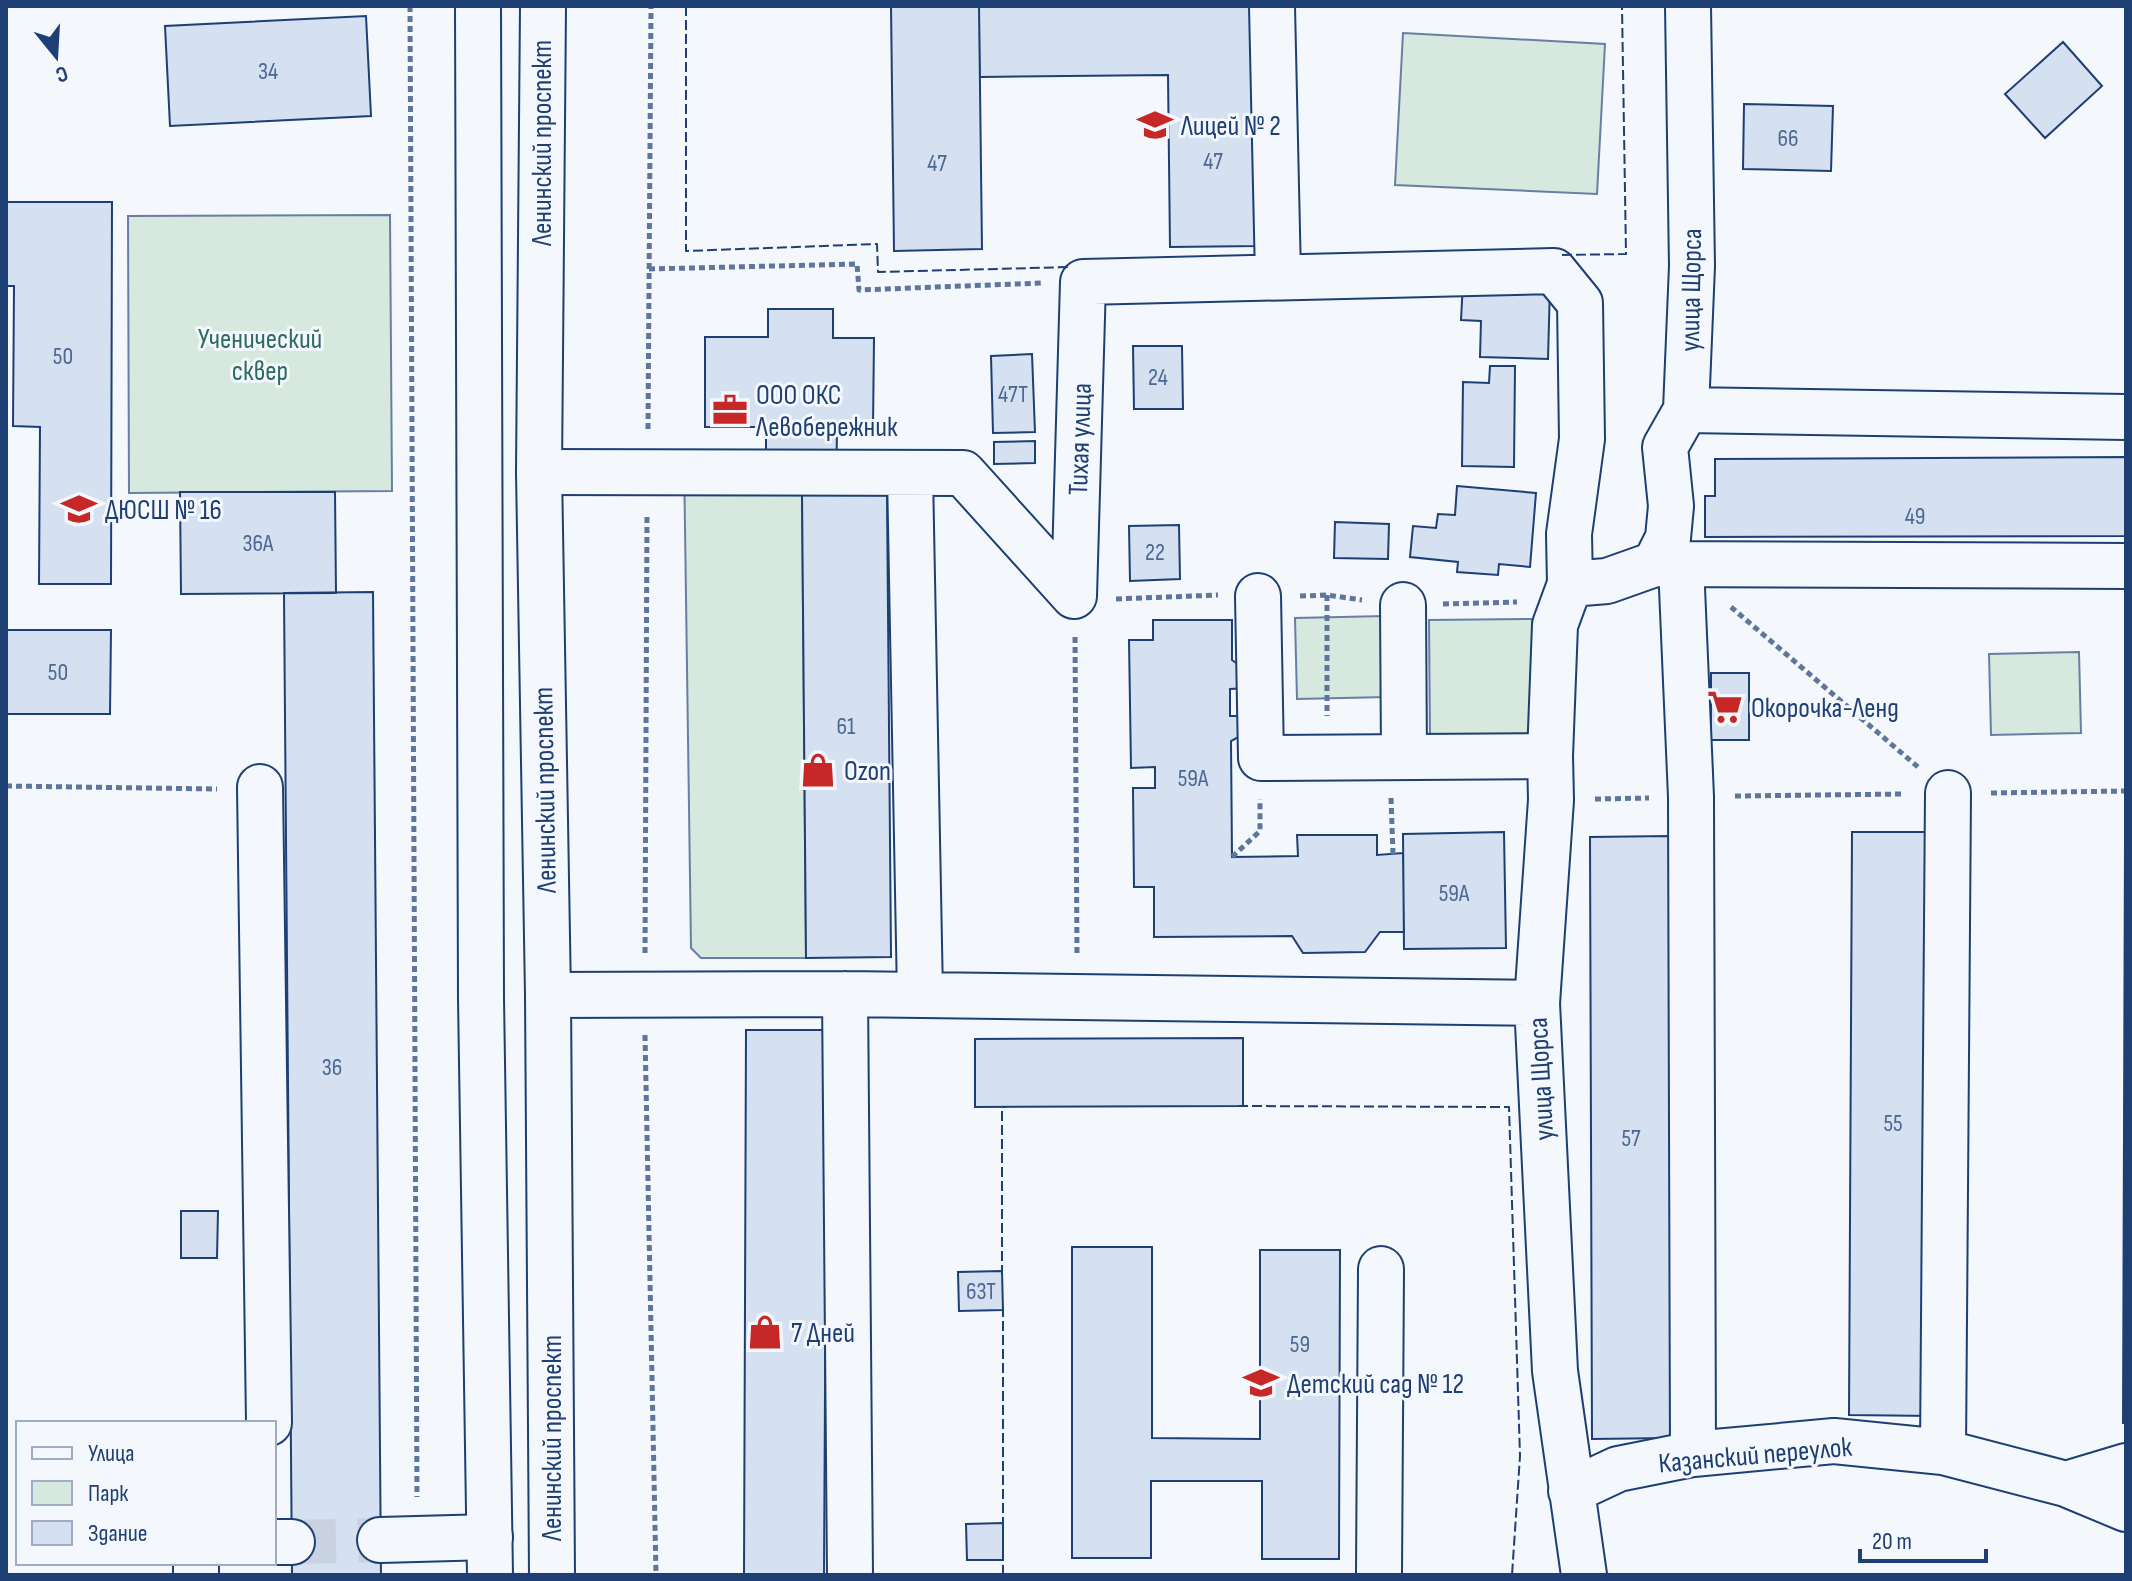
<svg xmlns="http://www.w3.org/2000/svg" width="2132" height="1581" viewBox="0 0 2132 1581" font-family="'Sofia Sans Condensed',sans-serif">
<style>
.green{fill:#d7e8df;stroke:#687fa3;stroke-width:2}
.building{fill:#d5e0f0;stroke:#1d3f73;stroke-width:2}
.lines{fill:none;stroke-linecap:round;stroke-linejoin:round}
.minor-tunnel{stroke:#c9d2e0;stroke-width:44;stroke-dasharray:44 22;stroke-linecap:butt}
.minor-casing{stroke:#1d3f73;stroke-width:48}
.major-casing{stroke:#1d3f73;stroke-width:48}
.path{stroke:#5e769c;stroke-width:5;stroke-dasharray:6 4;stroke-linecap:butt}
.minor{stroke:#f4f7fb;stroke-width:44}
.major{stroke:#f4f7fb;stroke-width:44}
.fence{stroke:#1d3f73;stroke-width:2;stroke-dasharray:10 4;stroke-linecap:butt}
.labels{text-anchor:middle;stroke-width:6;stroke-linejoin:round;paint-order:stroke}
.number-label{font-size:24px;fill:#4b6792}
.poi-label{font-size:28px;fill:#1d3f73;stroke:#f4f7fb;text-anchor:start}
.street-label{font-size:28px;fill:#1d3f73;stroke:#f4f7fb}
.park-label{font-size:28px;fill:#2c6c60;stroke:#f4f7fb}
</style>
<rect width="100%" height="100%" fill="#f4f7fb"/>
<path class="green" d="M1403 33 1605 44 1597 194 1395 185Z
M390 215 392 491 129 493 128 216Z
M684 457 802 494 806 958H701L691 948Z
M1385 616 1387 697 1297 699 1295 618Z
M1532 619 1533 739 1430 741 1429 620Z
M2079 652 2081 733 1991 735 1989 654Z"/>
<path class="building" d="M891 6H979L982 249 894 251Z
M979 6H1256L1258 246 1170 247 1168 75 980 77Z
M366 16 371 116 170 126 165 26Z
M2063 42 2102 86 2045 138 2005 94Z
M1744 104 1833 106 1831 171 1743 169Z
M6 202H112L111 584H39L40 427 13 426 14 286H6Z
M1463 282 1550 285 1548 359 1480 357 1481 321 1461 320Z
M768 309H833V338H874L873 428 837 429 836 494 766 457V427H705V337H768Z
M1133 346H1182L1183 409H1134Z
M1032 354 1035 432 993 433 991 356Z
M1490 366H1515L1514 467 1462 466 1463 382 1489 383Z
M1035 441V463L994 464V442Z
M2126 457V536L1705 537V496H1715V459Z
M1457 486 1536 493 1530 567 1499 564 1498 575 1457 572 1458 562 1410 557 1413 526 1436 528 1438 514 1455 515Z
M180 492H335L336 593 181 594Z
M802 494H887L891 957 806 958Z
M1335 522 1389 524 1388 559 1334 558Z
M1179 525 1180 579 1130 581 1129 526Z
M373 592 381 1575H292L284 593Z
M1153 620H1232V660L1249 672V688L1230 689V716H1251V730L1231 741 1232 857 1298 856 1297 835H1377V855L1403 853 1404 932H1380L1365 952 1303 953 1292 936 1154 937V887H1134L1133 788H1155V767L1131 768 1129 640H1153Z
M6 630H111L110 714H6Z
M1711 673H1749V740H1711Z
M1504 832 1506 948 1404 949 1403 834Z
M1852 832H1937L1934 1416 1849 1415Z
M1669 836 1671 1438 1592 1439 1590 837Z
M2125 840H2126V1423H2123Z
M746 1030H827L824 1575H744Z
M1243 1038V1106L975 1107V1039Z
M181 1211H218L217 1258H181Z
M1072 1247H1152V1438L1260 1439V1250H1340L1339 1559H1262V1481H1151V1558H1072Z
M1002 1271 1003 1310 959 1311 958 1272Z
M1003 1523V1560H967L966 1524Z"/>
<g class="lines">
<path class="minor-tunnel" d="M292 1542 380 1540"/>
<g class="minor-casing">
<path id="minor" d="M1272 6 1278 276
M1686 410 2126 417
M539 472 963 473 1074 596
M910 474 920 995
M1655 564 1668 538 1671 506 1665 447 1686 410 1692 266 1688 6
M1681 565 1691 797 1693 1454
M1570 584 1607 581 1655 564 2126 566
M1074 596 1083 282 1554 271 1580 303 1582 439 1569 534 1570 584 1555 625 1550 756 1551 800 1537 1003 1555 1371 1584 1575
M1258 596 1261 758 1550 756
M1403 605 1404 757
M260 787 269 1423
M845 994 850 1575
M548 995 845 994 1537 1003
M1943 1452 1948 793
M2066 1484 2126 1466
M1571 1491 1618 1469 1693 1454 1834 1441 1943 1452 2066 1484 2126 1509
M380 1540 490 1537
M274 1542H292
M196 1563V1575
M1379 1575 1381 1269"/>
</g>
<g class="major-casing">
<path id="major" d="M478 6 481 998 490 1575
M543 6 539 472 548 995 552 1575"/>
</g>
<path class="path" d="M410 6 417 1497
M649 269 857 264 859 290 1042 283
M648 429 651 6
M1327 595V716
M1300 596 1327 595 1362 600
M1116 599 1218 595
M1443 604 1517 602
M1731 607 1918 767
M1075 637 1077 955
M6 786 217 789
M1991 793 2126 791
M1735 796 1905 794
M1391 798 1393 854
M1595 799 1649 798
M1232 857 1260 831V799
M645 953 647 515
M645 1035 656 1575"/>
<use href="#minor" class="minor"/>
<use href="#major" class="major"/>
<path class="fence" d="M686 6V251L877 244 878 272 1071 267
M1562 255 1626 254 1622 6
M1238 1106 1509 1107 1520 1456 1512 1575
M1002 1275V1107H1006
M1003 1527V1307
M1003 1575V1555"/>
</g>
<defs>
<g id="school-bare" transform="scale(2.76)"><path d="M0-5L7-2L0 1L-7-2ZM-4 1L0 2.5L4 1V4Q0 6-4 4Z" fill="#c62828" stroke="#f4f7fb" stroke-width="2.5" paint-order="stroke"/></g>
<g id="office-bare" transform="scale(2.76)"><path d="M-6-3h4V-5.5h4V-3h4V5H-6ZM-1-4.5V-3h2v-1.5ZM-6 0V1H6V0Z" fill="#c62828" stroke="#f4f7fb" stroke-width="2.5" paint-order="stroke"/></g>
<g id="supermarket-bare" transform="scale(2.76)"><path d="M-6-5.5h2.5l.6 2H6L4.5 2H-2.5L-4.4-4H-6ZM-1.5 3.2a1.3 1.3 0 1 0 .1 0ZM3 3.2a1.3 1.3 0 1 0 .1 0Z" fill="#c62828" stroke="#f4f7fb" stroke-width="2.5" paint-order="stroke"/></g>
<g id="shop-bare" transform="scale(2.76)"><path d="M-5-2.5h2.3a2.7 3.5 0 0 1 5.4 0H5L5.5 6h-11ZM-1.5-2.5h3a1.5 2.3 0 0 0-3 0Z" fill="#c62828" stroke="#f4f7fb" stroke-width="2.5" paint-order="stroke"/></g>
</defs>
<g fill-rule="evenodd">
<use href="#school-bare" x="1155" y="125"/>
<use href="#office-bare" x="730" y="410"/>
<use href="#school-bare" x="79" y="509"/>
<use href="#supermarket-bare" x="1725" y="707"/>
<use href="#shop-bare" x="818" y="770"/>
<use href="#shop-bare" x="765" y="1332"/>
<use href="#school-bare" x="1261" y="1383"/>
</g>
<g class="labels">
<g class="number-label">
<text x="268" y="79">34</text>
<text x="1788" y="146">66</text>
<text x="1213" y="169">47</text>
<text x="937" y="171">47</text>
<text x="63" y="364">50</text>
<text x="1158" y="385">24</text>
<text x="1013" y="402">47Т</text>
<text x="1915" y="524">49</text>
<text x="258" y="551">36А</text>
<text x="1155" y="560">22</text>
<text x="58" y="680">50</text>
<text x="846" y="734">61</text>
<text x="1193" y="786">59А</text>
<text x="1454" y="901">59А</text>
<text x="332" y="1075">36</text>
<text x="1893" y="1131">55</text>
<text x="1631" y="1146">57</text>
<text x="981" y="1299">63Т</text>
<text x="1300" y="1352">59</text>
</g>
<g class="poi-label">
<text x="1181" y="135">Лицей № 2</text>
<text x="756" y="404">ООО ОКС<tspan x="756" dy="32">Левобережник</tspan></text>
<text x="105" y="519">ДЮСШ № 16</text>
<text x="1751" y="717">Окорочка-Ленд</text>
<text x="844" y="780">Ozon</text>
<text x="791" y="1342">7 Дней</text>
<text x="1287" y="1393">Детский сад № 12</text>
</g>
<g class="street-label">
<text transform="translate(541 143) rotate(-90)" y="10">Ленинский проспект</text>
<text transform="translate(1690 290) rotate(-89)" y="10">улица Щорса</text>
<text transform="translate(1079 439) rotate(-88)" y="10">Тихая улица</text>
<text transform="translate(544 790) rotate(-91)" y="10">Ленинский проспект</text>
<text transform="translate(1540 1079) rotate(-93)" y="10">улица Щорса</text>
<text transform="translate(551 1438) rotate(-90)" y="10">Ленинский проспект</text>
<text transform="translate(1755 1454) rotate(-5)" y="10">Казанский переулок</text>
</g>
<g class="park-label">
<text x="260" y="348">Ученический<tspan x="260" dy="32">сквер</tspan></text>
</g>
</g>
<rect width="2132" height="1581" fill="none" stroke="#1d3f73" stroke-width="16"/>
<rect x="16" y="1421" width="260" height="144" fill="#f4f7fb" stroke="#9eadc5" stroke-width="2"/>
<rect x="32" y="1447" width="40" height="12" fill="#f4f7fb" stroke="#9eadc5" stroke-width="2"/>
<text x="88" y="1461" font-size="24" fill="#1d3f73">Улица</text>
<rect x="32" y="1481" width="40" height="24" fill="#d7e8df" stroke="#9eadc5" stroke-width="2"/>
<text x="88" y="1501" font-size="24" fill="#1d3f73">Парк</text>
<rect x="32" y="1521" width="40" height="24" fill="#d5e0f0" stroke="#9eadc5" stroke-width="2"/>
<text x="88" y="1541" font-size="24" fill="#1d3f73">Здание</text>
<g transform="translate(56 56) rotate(162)" stroke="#f4f7fb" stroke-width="6" paint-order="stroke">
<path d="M0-6L14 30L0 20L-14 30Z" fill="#1d3f73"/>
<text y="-12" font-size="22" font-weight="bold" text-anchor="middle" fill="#1d3f73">С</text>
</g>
<path d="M1860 1549v12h126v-12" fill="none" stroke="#1d3f73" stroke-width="4"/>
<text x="1872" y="1549" font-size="24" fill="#1d3f73" stroke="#f4f7fb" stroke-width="6" paint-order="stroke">20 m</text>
</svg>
